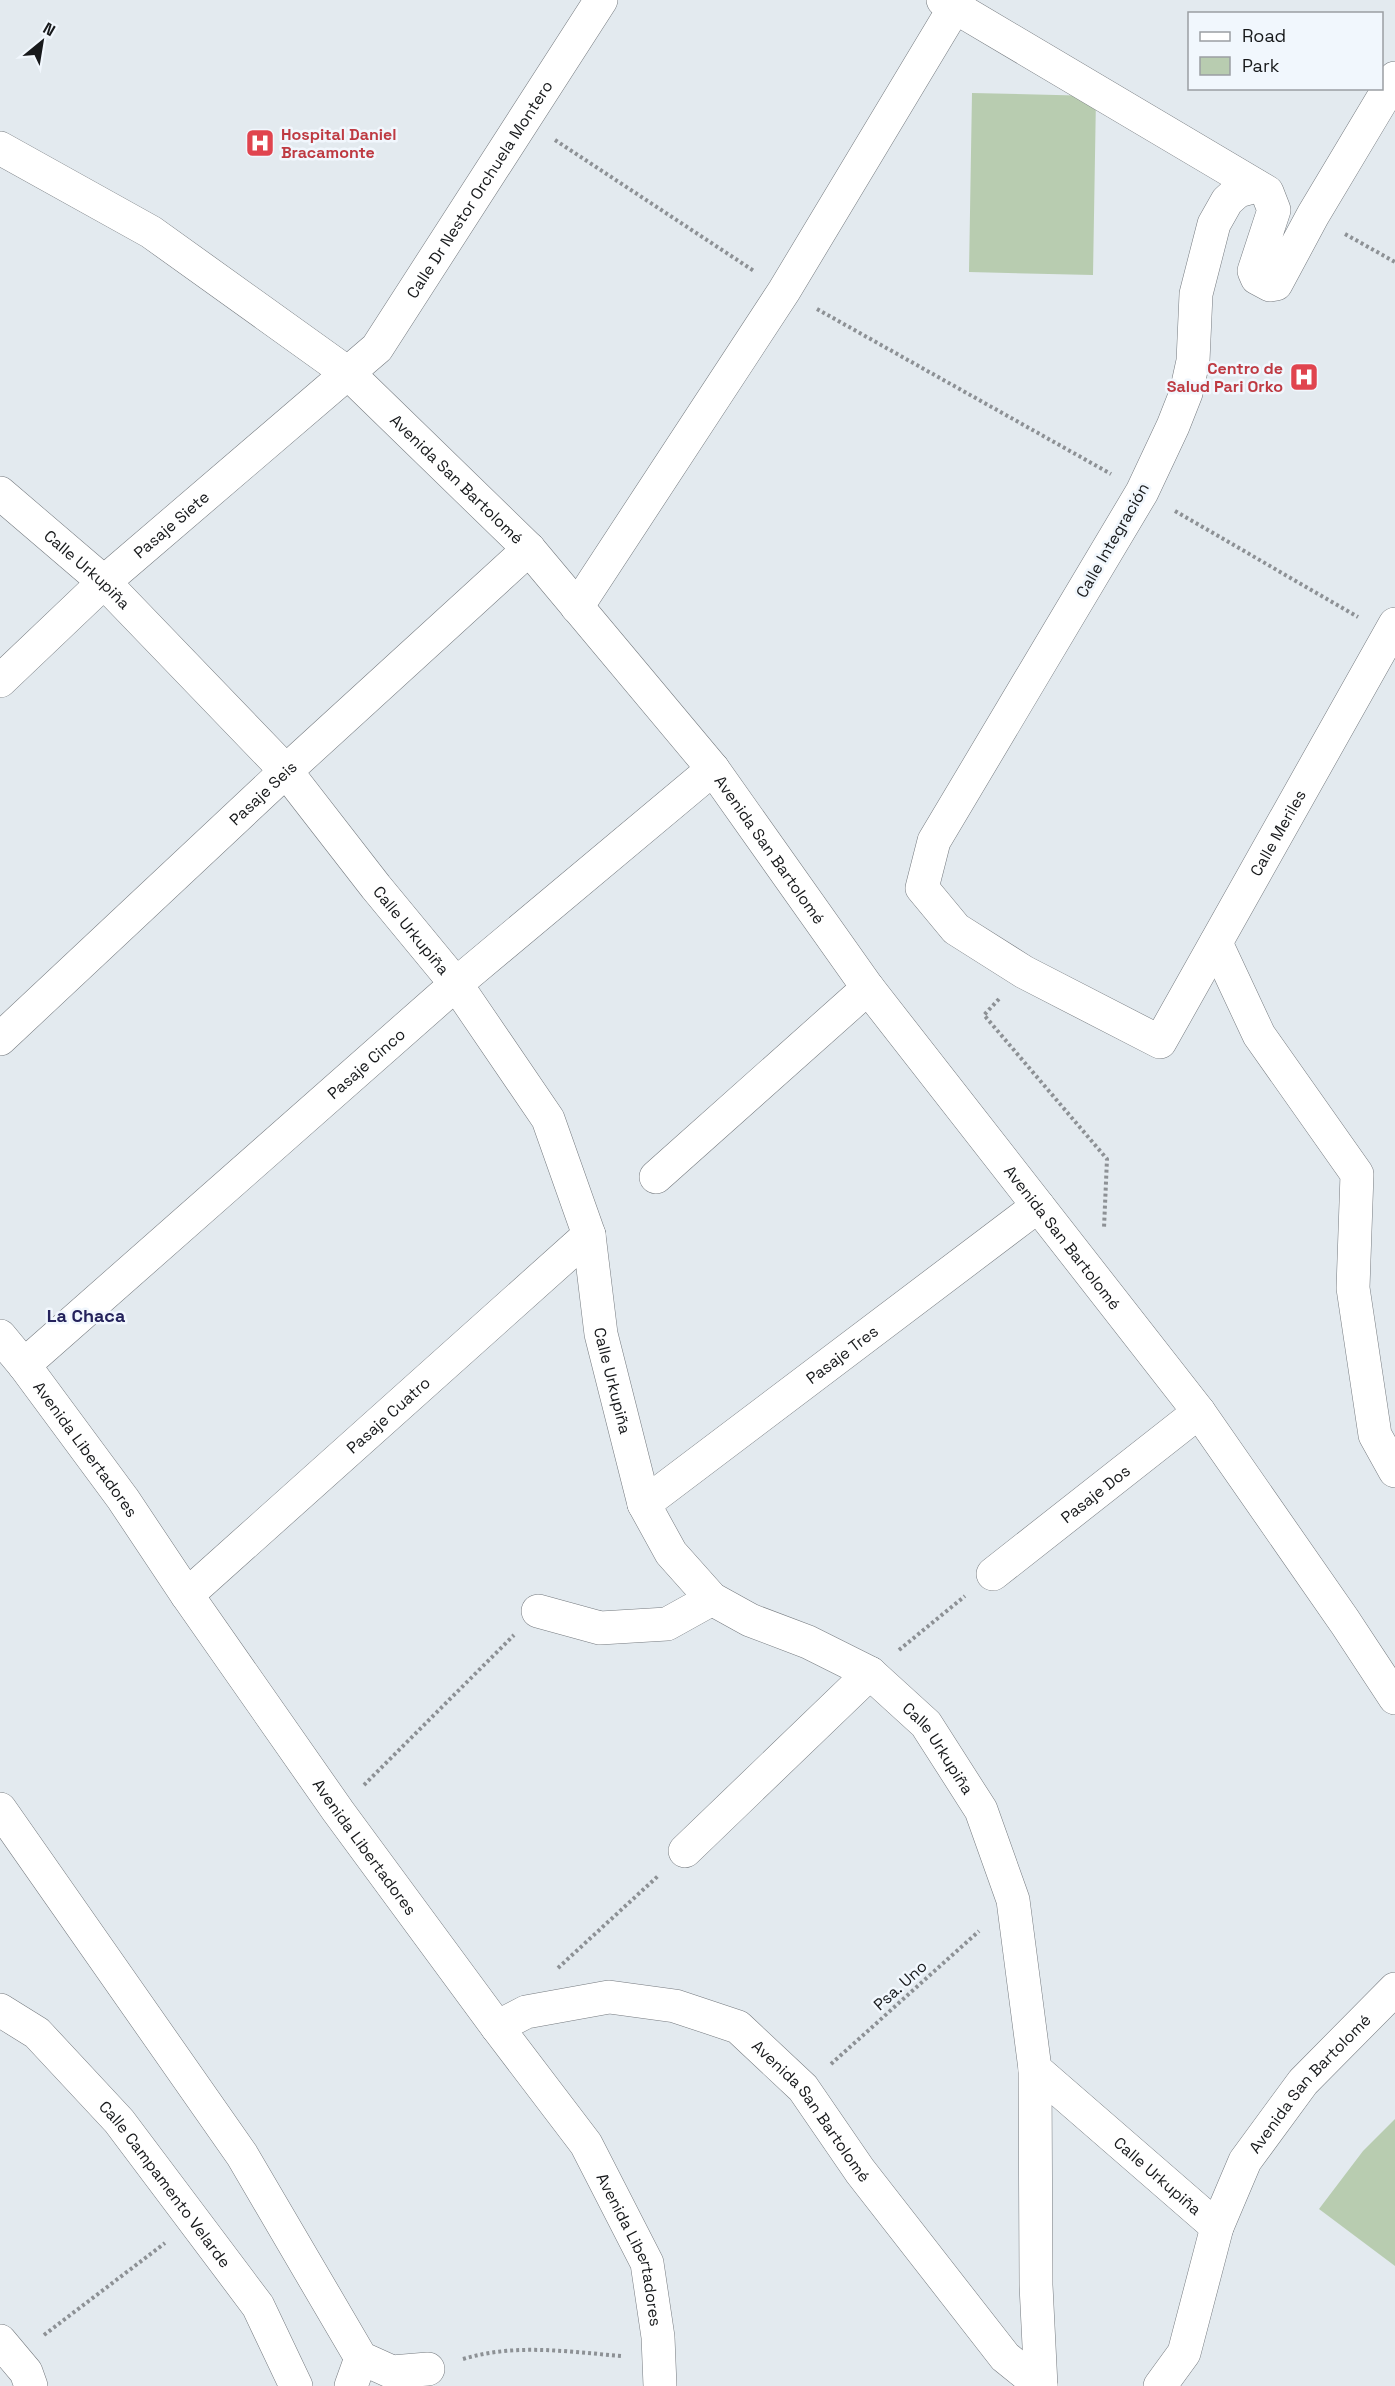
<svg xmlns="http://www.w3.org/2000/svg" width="1395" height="2386" viewBox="0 0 1395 2386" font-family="'Space Grotesk',sans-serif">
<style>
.green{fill:#b8ccb0}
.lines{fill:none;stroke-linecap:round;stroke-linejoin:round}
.minor-casing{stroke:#757a7f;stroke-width:34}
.path{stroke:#8d9195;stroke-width:4;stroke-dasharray:3 3;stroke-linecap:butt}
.minor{stroke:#fff;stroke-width:33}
.labels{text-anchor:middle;stroke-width:5;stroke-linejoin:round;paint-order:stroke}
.health-label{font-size:16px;font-weight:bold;fill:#be3a42;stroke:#f1f7fd;text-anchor:start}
.street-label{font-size:16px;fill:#17191b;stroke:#f1f7fd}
.neighbourhood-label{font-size:18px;font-weight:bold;fill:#25235c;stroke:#f1f7fd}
</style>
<rect width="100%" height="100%" fill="#e3eaef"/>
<path class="green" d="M972 93 1096 96 1093 275 969 272Z
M1395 2119V2266L1319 2209 1363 2151Z"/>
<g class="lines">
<g class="minor-casing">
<g id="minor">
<path d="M943 0 1267 192 1274 210 1254 271 1257 278 1270 285 1276 284 1313 215 1395 78"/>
<path id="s1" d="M0 148 151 232 349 374 529 549 713 769 868 988 1199 1412 1345 1622 1395 1698"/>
<path id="s2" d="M1256 186 1238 191 1227 201 1214 224 1196 294 1193 361 1186 393 1173 426 1142 492 934 841 922 888 956 929 1024 972 1160 1042 1395 624"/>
<path id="s3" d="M0 493 104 582 286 771 376 887 456 984 548 1119 589 1235 601 1334 644 1504 671 1553 712 1599 750 1620 808 1642 870 1673 926 1724 981 1810 1013 1900 1035 2069 1217 2227"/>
<path d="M577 607 784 291 959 0"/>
<path id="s4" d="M0 681 104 582 377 348 601 0"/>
<path d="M1216 943 1259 1035 1357 1174 1353 1288 1375 1435 1395 1471"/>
<path id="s5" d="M0 1039 286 771 529 549"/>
<path d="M656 1177 868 988"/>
<path id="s6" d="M0 1336 24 1365 123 1499 187 1595 338 1811 497 2027 586 2144 647 2263 658 2337 660 2386"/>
<path id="s7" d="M24 1365 456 984 713 769"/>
<path id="s8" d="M644 1504 1038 1206"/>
<path id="s9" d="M993 1574 1199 1412"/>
<path id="s10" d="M187 1595 589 1235"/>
<path d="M538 1611 600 1628 667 1624 712 1599"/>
<path d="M0 1809 242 2155 361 2358 392 2372 428 2369"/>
<path d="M685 1851 870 1673"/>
<path id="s11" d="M0 2010 37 2033 119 2121 258 2306 296 2386"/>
<path id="s12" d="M497 2027 526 2012 609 1997 675 2006 738 2027 803 2088 860 2171 1005 2357 1041 2386"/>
<path d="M1035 2069 1036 2285 1041 2386"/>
<path d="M0 2341 26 2372 31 2386"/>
<path d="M351 2386 361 2358"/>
<path id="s13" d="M1160 2386 1184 2353 1217 2227 1245 2161 1303 2082 1395 1989"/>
</g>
</g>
<path class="path" d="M555 140 754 271
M1345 234 1395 262
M817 309 1111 474
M1175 511 1358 617
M999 999 984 1015 1107 1159 1104 1228
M899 1650 965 1596
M364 1785 514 1635
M558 1968 658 1876
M831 2064 979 1931
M44 2335 165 2243
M463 2359C516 2343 569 2352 622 2356"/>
<use href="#minor" class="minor"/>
</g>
<defs>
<g id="hospital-square" transform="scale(1.5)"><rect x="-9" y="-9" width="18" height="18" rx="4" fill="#e0444e" stroke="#f1f7fd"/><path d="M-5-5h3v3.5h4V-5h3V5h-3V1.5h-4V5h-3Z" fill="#fff"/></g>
</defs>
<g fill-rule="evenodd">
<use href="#hospital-square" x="260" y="143"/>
<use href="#hospital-square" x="1304" y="377"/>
</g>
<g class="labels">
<g class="health-label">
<text x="281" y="140">Hospital Daniel<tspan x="281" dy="18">Bracamonte</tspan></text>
<text x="1283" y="374" text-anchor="end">Centro de<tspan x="1283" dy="18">Salud Pari Orko</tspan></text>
</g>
<g class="street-label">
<text dy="6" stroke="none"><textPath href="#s4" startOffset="692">Calle Dr Nestor Orchuela Montero</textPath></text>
<text dy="6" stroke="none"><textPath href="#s1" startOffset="567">Avenida San Bartolomé</textPath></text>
<text dy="6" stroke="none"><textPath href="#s4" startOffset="232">Pasaje Siete</textPath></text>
<text transform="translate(1112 540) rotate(-60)" y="6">Calle Integración</text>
<text dy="6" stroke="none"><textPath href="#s3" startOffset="116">Calle Urkupiña</textPath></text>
<text dy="6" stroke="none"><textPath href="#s5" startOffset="360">Pasaje Seis</textPath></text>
<text dy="6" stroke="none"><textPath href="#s2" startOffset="1322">Calle Meriles</textPath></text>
<text dy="6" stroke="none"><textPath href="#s1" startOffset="1053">Avenida San Bartolomé</textPath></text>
<text dy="6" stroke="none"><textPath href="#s3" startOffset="602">Calle Urkupiña</textPath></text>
<text dy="6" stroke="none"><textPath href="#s7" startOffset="456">Pasaje Cinco</textPath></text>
<text dy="6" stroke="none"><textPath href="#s1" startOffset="1539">Avenida San Bartolomé</textPath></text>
<text dy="6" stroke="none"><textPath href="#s8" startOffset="248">Pasaje Tres</textPath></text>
<text dy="6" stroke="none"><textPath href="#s3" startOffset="1106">Calle Urkupiña</textPath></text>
<text dy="6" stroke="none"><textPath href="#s10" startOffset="270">Pasaje Cuatro</textPath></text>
<text dy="6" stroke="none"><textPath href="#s6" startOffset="142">Avenida Libertadores</textPath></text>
<text dy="6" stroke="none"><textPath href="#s9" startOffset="130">Pasaje Dos</textPath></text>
<text dy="6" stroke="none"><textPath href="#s3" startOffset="1628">Calle Urkupiña</textPath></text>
<text dy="6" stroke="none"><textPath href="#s6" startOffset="628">Avenida Libertadores</textPath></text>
<text transform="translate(900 1985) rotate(-42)" y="6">Psa. Uno</text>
<text dy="6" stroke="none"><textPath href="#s13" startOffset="344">Avenida San Bartolomé</textPath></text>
<text dy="6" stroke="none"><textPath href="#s12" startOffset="362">Avenida San Bartolomé</textPath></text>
<text dy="6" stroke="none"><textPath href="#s3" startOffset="2132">Calle Urkupiña</textPath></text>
<text dy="6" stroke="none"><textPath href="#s11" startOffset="242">Calle Campamento Velarde</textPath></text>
<text dy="6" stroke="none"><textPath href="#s6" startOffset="1114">Avenida Libertadores</textPath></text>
</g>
<g class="neighbourhood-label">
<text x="86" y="1322">La Chaca</text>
</g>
</g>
<rect x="1188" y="12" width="195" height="78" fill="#f1f7fd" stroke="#9a9ea3" stroke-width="1.5"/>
<rect x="1200" y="32" width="30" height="9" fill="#ffffff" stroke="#9a9ea3" stroke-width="1.5"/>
<text x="1242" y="42" font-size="18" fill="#17191b">Road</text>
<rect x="1200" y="57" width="30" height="18" fill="#b8ccb0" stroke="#9a9ea3" stroke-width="1.5"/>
<text x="1242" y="72" font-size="18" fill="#17191b">Park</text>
<g transform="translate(42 42) rotate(30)" stroke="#f1f7fd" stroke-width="4.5" paint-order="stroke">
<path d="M0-4.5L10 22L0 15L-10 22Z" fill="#17191b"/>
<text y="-9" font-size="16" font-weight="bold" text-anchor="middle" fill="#17191b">N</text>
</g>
</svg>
